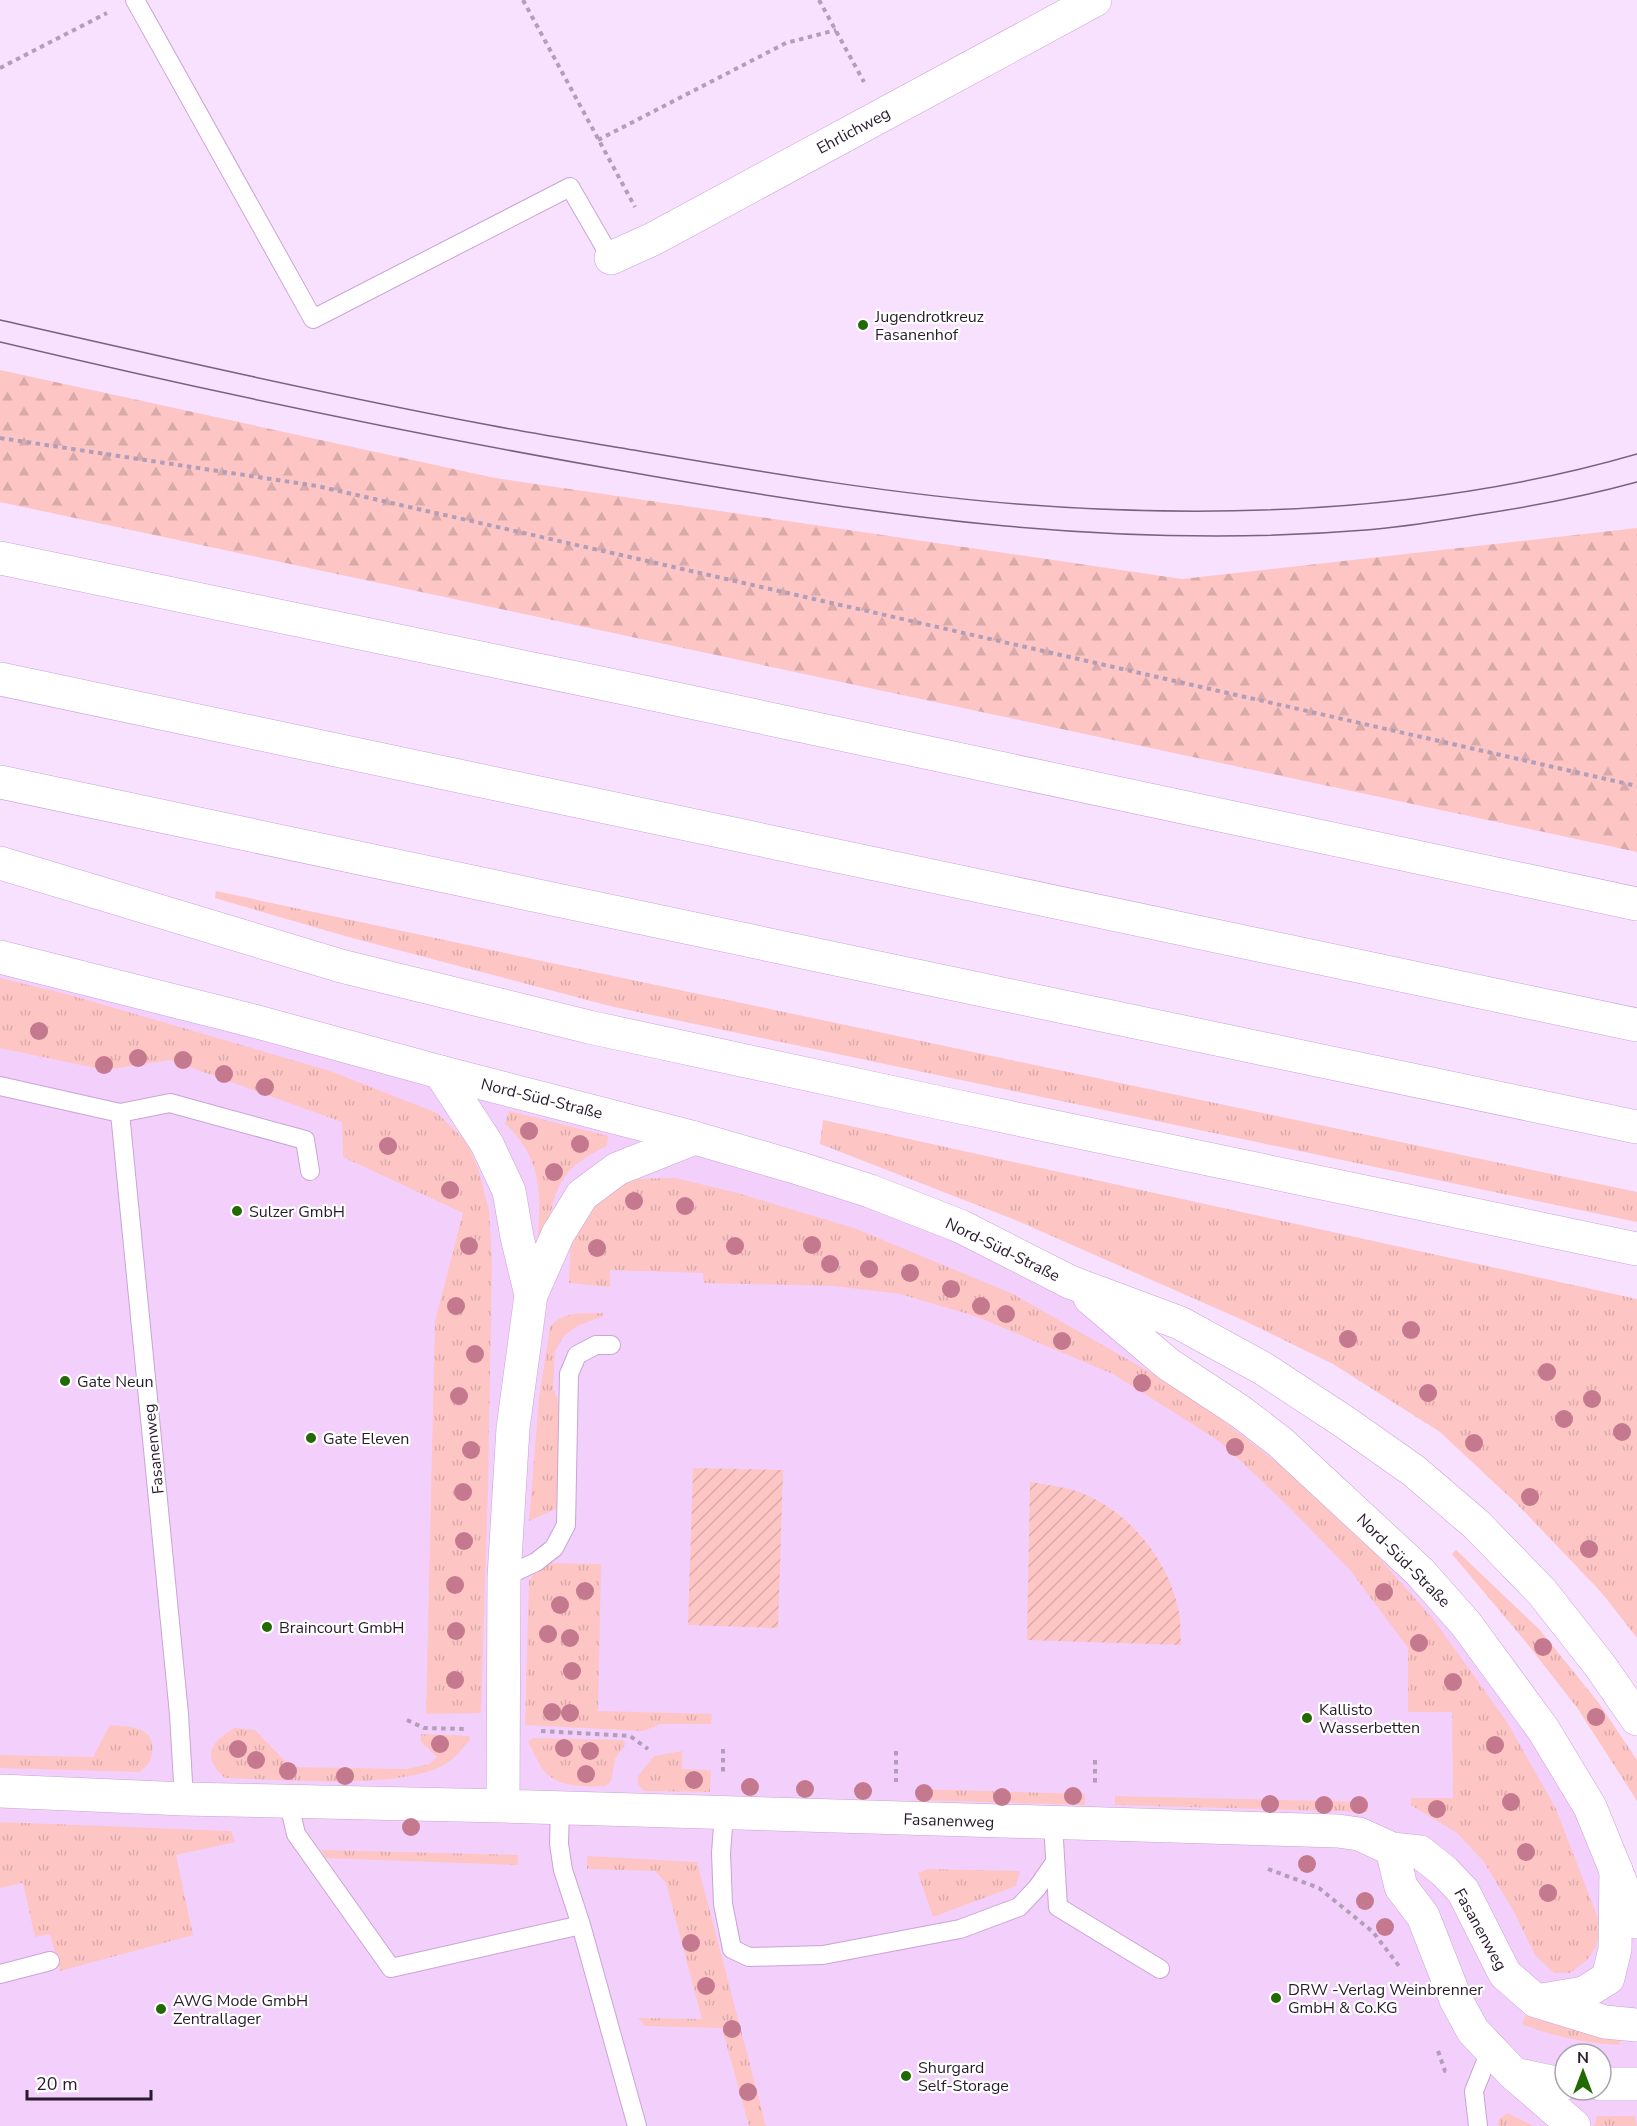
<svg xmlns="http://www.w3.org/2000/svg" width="1637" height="2126" viewBox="0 0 1637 2126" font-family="'Nunito Sans',sans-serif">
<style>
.built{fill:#f3cffc;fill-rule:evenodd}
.grass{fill:url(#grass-tufts)}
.forest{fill:url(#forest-firs)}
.garden{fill:url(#garden-furrows)}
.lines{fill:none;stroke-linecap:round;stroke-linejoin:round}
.lane-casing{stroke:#caa4d4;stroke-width:20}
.street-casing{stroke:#caa4d4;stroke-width:34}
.secondary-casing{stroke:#caa4d4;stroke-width:34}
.highway-casing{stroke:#caa4d4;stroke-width:34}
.path{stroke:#b39eb9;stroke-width:4;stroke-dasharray:4.5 4.5;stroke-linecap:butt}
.lane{stroke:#fff;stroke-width:18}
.street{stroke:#fff;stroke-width:33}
.secondary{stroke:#fff;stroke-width:33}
.highway{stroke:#fff;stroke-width:33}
.tram{stroke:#76647b;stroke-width:1.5}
.tree{fill:#c5798f}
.poi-dot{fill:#226902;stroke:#fff;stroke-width:2}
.labels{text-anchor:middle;stroke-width:4.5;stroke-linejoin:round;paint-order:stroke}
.street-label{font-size:16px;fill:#291b2d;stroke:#fff}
.poi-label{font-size:16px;fill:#291b2d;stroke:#fff;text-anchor:start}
</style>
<defs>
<pattern id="grass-tufts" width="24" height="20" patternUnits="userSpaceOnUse" patternTransform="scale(1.5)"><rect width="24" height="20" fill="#fdc6c5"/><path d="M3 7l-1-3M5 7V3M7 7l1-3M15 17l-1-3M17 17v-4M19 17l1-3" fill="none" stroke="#d9aaaa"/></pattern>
<pattern id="forest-firs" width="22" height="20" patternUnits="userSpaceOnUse" patternTransform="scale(1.5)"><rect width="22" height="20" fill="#fdc6c5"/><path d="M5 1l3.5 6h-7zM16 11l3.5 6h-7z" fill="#d9aaaa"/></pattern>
<pattern id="garden-furrows" width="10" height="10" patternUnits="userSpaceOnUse" patternTransform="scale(1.5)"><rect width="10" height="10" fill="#fdc6c5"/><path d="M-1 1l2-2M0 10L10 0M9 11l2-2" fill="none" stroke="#d9aaaa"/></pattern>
</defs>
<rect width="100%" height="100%" fill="#f8e0ff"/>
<path class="built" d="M0 957 695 1138 1070 1282 1466 1624 1637 1922V2126H0ZM1565 2054H1601V2090H1565Z"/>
<path class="grass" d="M216 891 547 962 1637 1192V1222L614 1007 345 936 215 898Z
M0 978 70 995 330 1071 437 1113 466 1141 478 1168 489 1210 492 1263 488 1488 481 1713 426 1714 435 1321 463 1213 343 1157 342 1122 170 1060 105 1070 0 1048Z
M509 1111 608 1136 607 1146C556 1170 554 1191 546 1243L537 1242C542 1196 542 1157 505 1124Z
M823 1120 1637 1299V1638L1601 1592 1517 1504 1440 1432 1333 1364 1245 1321 1013 1219 820 1144Z
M675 1178 734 1192 854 1228 1013 1294 1190 1395 1284 1468 1367 1544 1434 1620 1507 1722 1556 1809 1598 1918 1600 1933 1596 1947 1587 1960 1570 1973H1554L1535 1955 1513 1910 1484 1862 1457 1833 1411 1805V1798H1453L1452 1712H1408V1648L1350 1570 1286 1504 1219 1441 1113 1374 975 1316 900 1294 834 1286 704 1283 703 1273 610 1270V1287L569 1283 571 1241 600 1195 633 1179Z
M604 1313 603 1316 577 1326 564 1336 555 1351 553 1388 561 1407 558 1508 529 1521 539 1398 550 1327C563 1310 584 1314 604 1313Z
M1456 1550 1539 1629 1598 1702 1637 1760V1801L1578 1709 1525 1641 1452 1554Z
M551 1563 601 1564 598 1711 712 1714 711 1724H661L643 1731 525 1725 529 1581 537 1569Z
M110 1725C130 1727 156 1726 152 1753 151 1762 146 1767 139 1772L0 1768V1755L93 1757Z
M235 1728 255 1730 291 1767 407 1769 429 1764 437 1757 421 1742V1734L469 1736 470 1740C463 1748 455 1758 447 1763 405 1791 277 1779 225 1778 201 1757 210 1741 235 1728Z
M533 1738 622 1740 626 1743 615 1759 611 1781 606 1786C584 1787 554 1788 541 1767 536 1759 533 1750 528 1742Z
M682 1751V1769L711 1770 710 1792 644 1791 638 1784V1776L654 1756Z
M917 1789 1085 1794V1805L916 1800Z
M1115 1796 1368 1802V1812L1115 1805Z
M0 1822 231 1831 235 1842 176 1855 193 1935 60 1971 50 1934 35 1937 23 1883 0 1888Z
M321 1850 518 1855V1865L325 1858Z
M587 1856 697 1862 766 2126H749L722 2028 645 2026 638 2018 702 2019 666 1883 655 1871 587 1869Z
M928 1869 1020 1871 1016 1886 933 1917 918 1873Z
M1526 2015C1557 2026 1586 2034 1619 2037L1620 2045C1586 2043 1554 2037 1522 2024Z
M1507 2113 1534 2126H1499L1498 2120Z
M1597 2116H1635L1637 2126H1594Z"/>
<path class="forest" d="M0 370 495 478 1182 579 1637 528V852L0 502Z"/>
<path class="garden" d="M693 1468 783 1470 778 1628 688 1625Z
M1030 1482C1048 1485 1067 1487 1084 1494 1132 1514 1169 1562 1179 1612 1181 1623 1180 1634 1181 1645L1027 1640Z"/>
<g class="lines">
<g class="lane-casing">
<path id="lane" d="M135 0 313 319 570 187 611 258
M0 1086 120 1113 179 1714 184 1799
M120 1113 170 1103 305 1140 310 1171
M504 1577 536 1562 554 1548 566 1525 569 1374 577 1355 596 1345H611
M288 1800 296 1834 391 1968 581 1925
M560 1808 559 1844 563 1870 581 1925 637 2126
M724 1813 721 1853 723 1904 732 1949 749 1957 823 1955 960 1929 1019 1907 1037 1888 1055 1862
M1053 1823 1058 1907 1160 1969
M0 1974 50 1961
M1478 2126 1474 2091 1490 2051"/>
</g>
<g class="street-casing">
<path id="street" d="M611 258 653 239 1095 0
M440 1072 487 1144 509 1191 517 1237 531 1295
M0 1791 184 1799 503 1806 1338 1831 1359 1834 1392 1849 1420 1852 1444 1871 1463 1891 1505 1974 1536 2001 1605 2022 1637 2025
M503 1806 504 1577 513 1428 531 1295 558 1234 582 1195 617 1169 695 1138
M1392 1849 1401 1887 1423 1916 1456 2000 1473 2031 1514 2074 1551 2082 1565 2083
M1542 2000 1584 1993 1608 1978 1615 1949 1616 1870
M1515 2075 1574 2126
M1601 2084H1637"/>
</g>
<g class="secondary-casing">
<path id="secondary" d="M0 957 254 1021 440 1072 695 1138 798 1168 870 1191 960 1226 1070 1282 1180 1323 1264 1369 1346 1423 1414 1471 1477 1525 1542 1592 1601 1667 1637 1719
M1090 1298 1168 1364 1241 1412 1280 1442 1420 1572 1466 1624 1543 1729 1590 1807 1637 1922"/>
</g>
<g class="highway-casing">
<path id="highway" d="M0 558 634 690 1637 904
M0 679 1637 1025
M0 782 997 993 1637 1127
M0 863 341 966 589 1027 936 1102 1637 1249"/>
</g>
<path class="path" d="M523 0 635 207
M819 0 864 82
M0 68 107 13
M598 140 786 43 836 30
M0 438 317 486 1637 786
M407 1720 424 1728 467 1729
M541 1731 630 1736 648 1749
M723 1749V1776
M896 1751V1782
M1095 1760V1785
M1268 1869 1319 1888 1373 1932 1399 1966
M1438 2051 1445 2071 1449 2073"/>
<use href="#lane" class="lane"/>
<use href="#street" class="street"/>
<use href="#secondary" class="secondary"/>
<use href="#highway" class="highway"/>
<path class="tram" d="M0 320C163 357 325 394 489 425 541 435 593 443 645 452 768 473 892 494 1017 504 1223 520 1437 512 1637 454
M0 342C203 390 407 433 612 469 863 514 1111 551 1366 530 1405 527 1444 520 1482 514 1534 506 1586 496 1637 482"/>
</g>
<g class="tree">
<circle cx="39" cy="1031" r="9"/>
<circle cx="138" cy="1058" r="9"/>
<circle cx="183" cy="1060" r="9"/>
<circle cx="104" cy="1065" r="9"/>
<circle cx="224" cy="1074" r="9"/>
<circle cx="265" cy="1087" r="9"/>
<circle cx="529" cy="1131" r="9"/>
<circle cx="580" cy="1144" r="9"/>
<circle cx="388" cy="1146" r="9"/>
<circle cx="554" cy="1172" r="9"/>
<circle cx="450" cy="1190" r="9"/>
<circle cx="634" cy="1201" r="9"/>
<circle cx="685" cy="1206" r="9"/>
<circle cx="812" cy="1245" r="9"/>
<circle cx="469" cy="1246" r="9"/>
<circle cx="735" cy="1246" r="9"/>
<circle cx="597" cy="1248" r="9"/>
<circle cx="830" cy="1264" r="9"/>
<circle cx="869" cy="1269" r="9"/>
<circle cx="910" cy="1273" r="9"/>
<circle cx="951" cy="1289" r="9"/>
<circle cx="456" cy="1306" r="9"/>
<circle cx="981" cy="1306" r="9"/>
<circle cx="1006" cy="1314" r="9"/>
<circle cx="1411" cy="1330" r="9"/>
<circle cx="1348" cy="1339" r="9"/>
<circle cx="1062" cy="1341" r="9"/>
<circle cx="475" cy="1354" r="9"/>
<circle cx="1547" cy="1372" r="9"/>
<circle cx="1142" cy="1383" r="9"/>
<circle cx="1428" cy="1393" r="9"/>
<circle cx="459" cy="1396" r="9"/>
<circle cx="1592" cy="1399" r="9"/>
<circle cx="1564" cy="1419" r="9"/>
<circle cx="1622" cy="1432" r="9"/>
<circle cx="1474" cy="1443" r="9"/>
<circle cx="1235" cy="1447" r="9"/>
<circle cx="471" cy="1450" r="9"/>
<circle cx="463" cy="1492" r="9"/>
<circle cx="1530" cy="1497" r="9"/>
<circle cx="464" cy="1541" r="9"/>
<circle cx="1589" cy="1549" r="9"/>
<circle cx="455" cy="1585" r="9"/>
<circle cx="585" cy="1591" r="9"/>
<circle cx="1384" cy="1592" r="9"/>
<circle cx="560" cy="1605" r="9"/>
<circle cx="456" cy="1631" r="9"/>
<circle cx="548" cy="1634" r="9"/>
<circle cx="570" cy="1638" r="9"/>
<circle cx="1419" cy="1643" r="9"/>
<circle cx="1543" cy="1647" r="9"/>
<circle cx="572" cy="1671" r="9"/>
<circle cx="455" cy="1680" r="9"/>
<circle cx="1453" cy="1682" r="9"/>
<circle cx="552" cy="1712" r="9"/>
<circle cx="570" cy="1713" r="9"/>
<circle cx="1596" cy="1717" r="9"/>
<circle cx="440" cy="1744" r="9"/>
<circle cx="1495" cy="1745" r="9"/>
<circle cx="564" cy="1748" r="9"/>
<circle cx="238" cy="1749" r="9"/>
<circle cx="590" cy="1751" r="9"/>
<circle cx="256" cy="1760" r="9"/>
<circle cx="288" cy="1771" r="9"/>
<circle cx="586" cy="1774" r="9"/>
<circle cx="345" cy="1776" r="9"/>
<circle cx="694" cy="1780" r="9"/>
<circle cx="750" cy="1787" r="9"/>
<circle cx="805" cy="1789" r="9"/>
<circle cx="863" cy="1791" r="9"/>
<circle cx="924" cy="1793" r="9"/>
<circle cx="1073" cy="1796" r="9"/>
<circle cx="1002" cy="1797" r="9"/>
<circle cx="1511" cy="1802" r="9"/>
<circle cx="1270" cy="1804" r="9"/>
<circle cx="1324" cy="1805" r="9"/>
<circle cx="1359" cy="1805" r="9"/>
<circle cx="1437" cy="1809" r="9"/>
<circle cx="411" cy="1827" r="9"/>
<circle cx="1526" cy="1852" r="9"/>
<circle cx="1307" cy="1864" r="9"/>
<circle cx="1548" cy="1893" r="9"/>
<circle cx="1365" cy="1901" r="9"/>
<circle cx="1385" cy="1927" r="9"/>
<circle cx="691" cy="1943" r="9"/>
<circle cx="706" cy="1986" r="9"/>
<circle cx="732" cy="2029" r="9"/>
<circle cx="748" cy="2092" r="9"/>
</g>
<g class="poi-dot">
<circle cx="863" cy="325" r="6"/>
<circle cx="237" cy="1211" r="6"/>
<circle cx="65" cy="1381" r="6"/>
<circle cx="311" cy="1438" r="6"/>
<circle cx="267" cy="1627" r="6"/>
<circle cx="1307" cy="1718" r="6"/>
<circle cx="1276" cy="1998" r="6"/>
<circle cx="161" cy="2009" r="6"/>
<circle cx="906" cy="2076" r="6"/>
</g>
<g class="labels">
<g class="street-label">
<text transform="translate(853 130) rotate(-28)" y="6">Ehrlichweg</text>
<text transform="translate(542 1098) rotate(14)" y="6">Nord-Süd-Straße</text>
<text transform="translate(1003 1249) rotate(26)" y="6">Nord-Süd-Straße</text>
<text transform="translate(153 1449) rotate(-96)" y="6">Fasanenweg</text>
<text transform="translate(1404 1560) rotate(45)" y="6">Nord-Süd-Straße</text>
<text transform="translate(949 1820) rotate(2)" y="6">Fasanenweg</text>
<text transform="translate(1481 1929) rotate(61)" y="6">Fasanenweg</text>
</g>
<g class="poi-label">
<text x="875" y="322">Jugendrotkreuz<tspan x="875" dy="18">Fasanenhof</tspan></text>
<text x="249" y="1217">Sulzer GmbH</text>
<text x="77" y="1387">Gate Neun</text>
<text x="323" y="1444">Gate Eleven</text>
<text x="279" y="1633">Braincourt GmbH</text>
<text x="1319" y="1715">Kallisto<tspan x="1319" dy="18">Wasserbetten</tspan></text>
<text x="1288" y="1995">DRW -Verlag Weinbrenner<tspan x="1288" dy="18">GmbH &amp; Co.KG</tspan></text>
<text x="173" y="2006">AWG Mode GmbH<tspan x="173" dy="18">Zentrallager</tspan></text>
<text x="918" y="2073">Shurgard<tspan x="918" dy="18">Self-Storage</tspan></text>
</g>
</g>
<g transform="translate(1583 2072)"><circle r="28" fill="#ffffff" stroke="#a9a4ab" stroke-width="1.5"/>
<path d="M0-4.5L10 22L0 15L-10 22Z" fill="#226902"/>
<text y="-9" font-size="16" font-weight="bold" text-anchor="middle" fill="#291b2d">N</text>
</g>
<path d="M27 2090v9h124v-9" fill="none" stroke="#291b2d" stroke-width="3"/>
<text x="36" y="2090" font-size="18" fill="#291b2d" stroke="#ffffff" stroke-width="4.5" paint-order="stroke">20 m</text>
</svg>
